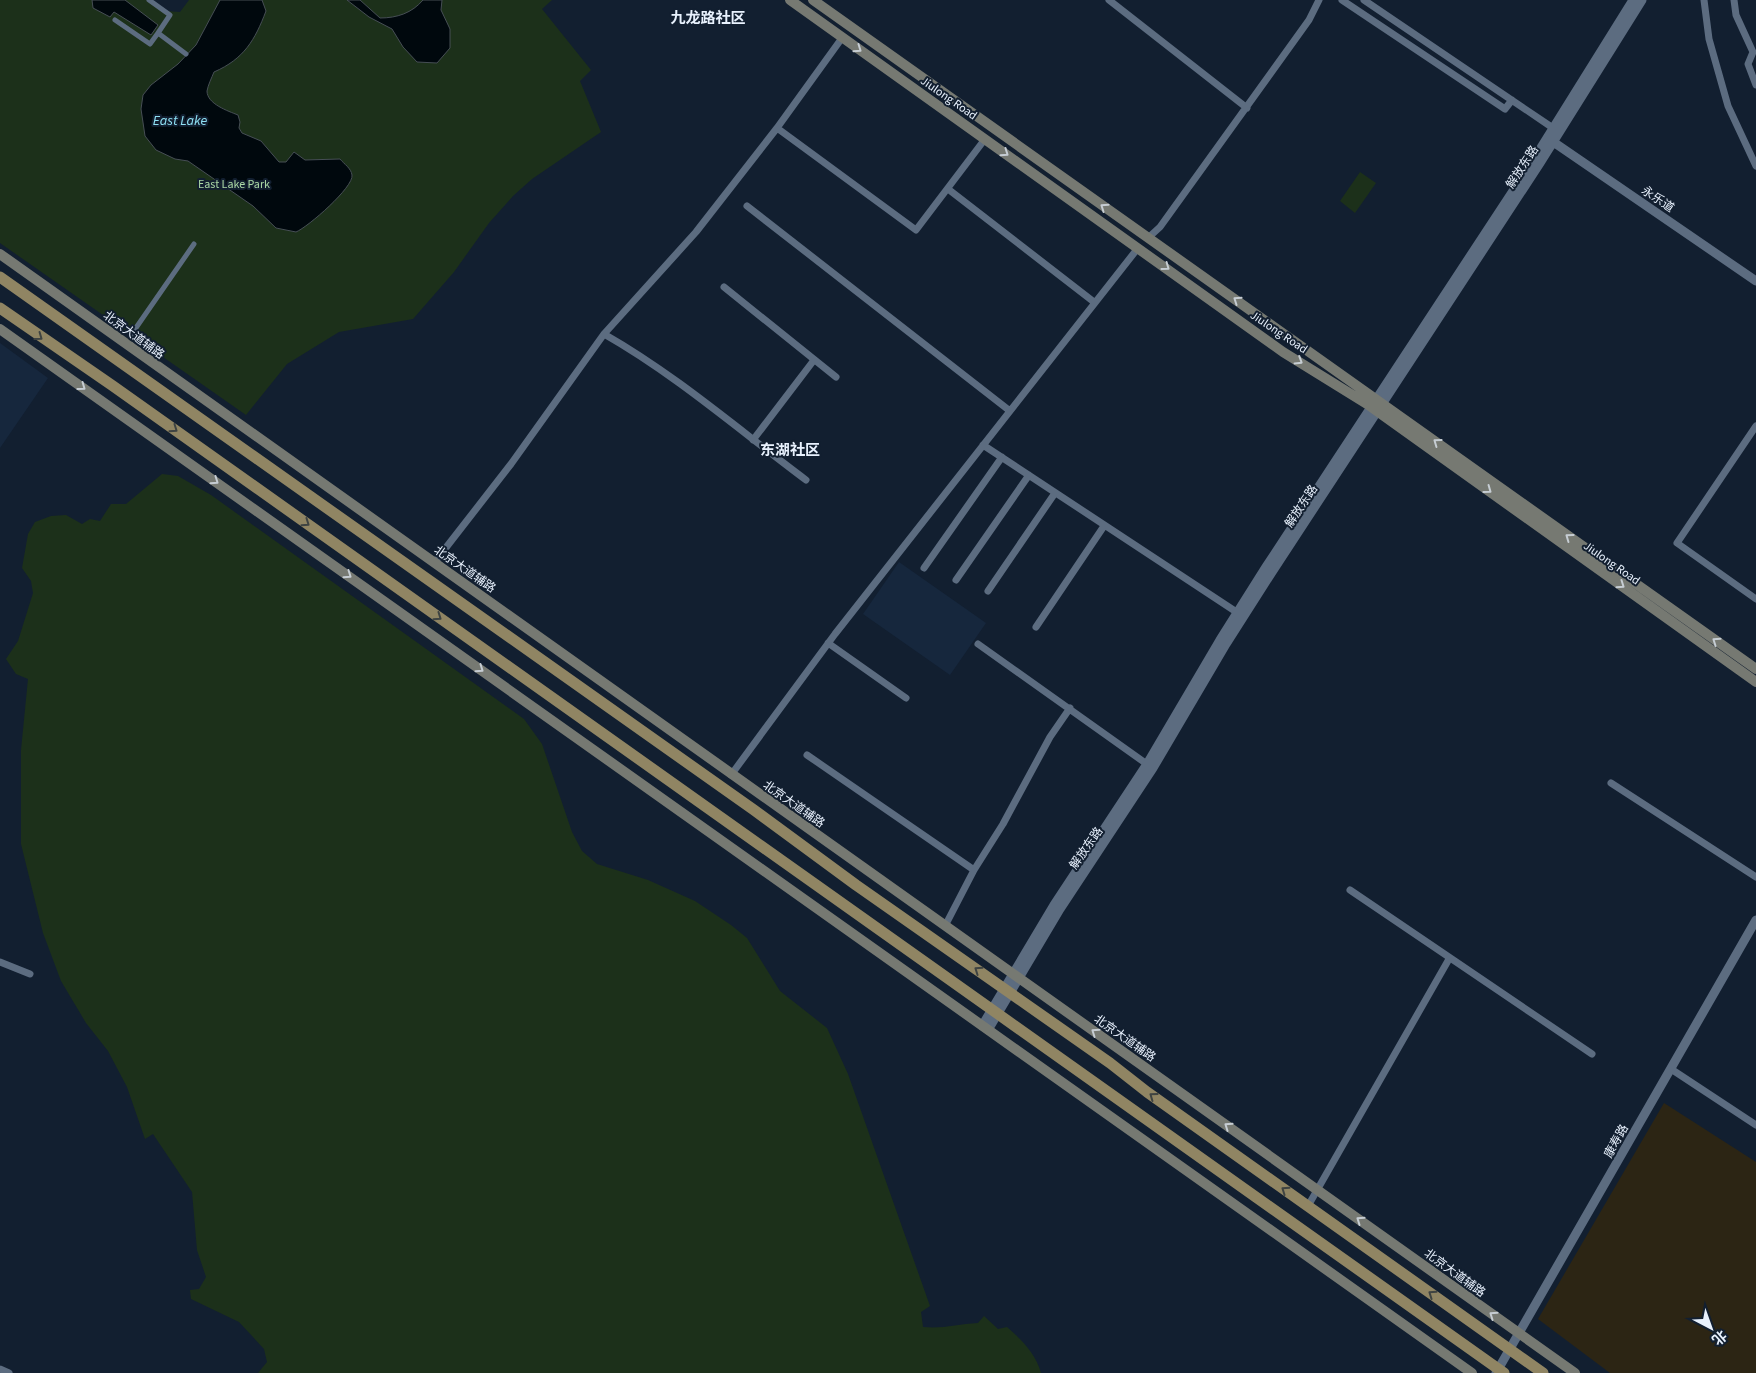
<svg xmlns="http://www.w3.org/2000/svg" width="1756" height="1373" viewBox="0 0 1756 1373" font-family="'Source Sans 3','Noto Sans SC',sans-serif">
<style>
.built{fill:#16273d}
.industrial{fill:#2c2514}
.green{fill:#1c301a}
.water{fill:#00080d;stroke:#464e55}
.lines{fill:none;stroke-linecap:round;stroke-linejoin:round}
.pedestrian{stroke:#5c6c80;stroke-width:5}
.minor{stroke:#5c6c80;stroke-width:7}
.tertiary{stroke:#5c6c80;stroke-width:9}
.secondary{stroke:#767972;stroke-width:10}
.primary{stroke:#908563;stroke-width:11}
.oneway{stroke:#c6cdd3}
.oneway2{stroke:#3e4342}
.labels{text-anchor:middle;stroke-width:4;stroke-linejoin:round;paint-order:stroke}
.street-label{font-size:12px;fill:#e8f1fd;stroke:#121f30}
.park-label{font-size:12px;fill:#abd8a5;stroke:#121f30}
.water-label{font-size:14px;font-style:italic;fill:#8fe1f4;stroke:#121f30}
.quarter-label{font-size:15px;font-weight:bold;fill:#e8f1fd;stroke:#121f30}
</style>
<rect width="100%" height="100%" fill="#121f30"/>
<path class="built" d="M0 343 48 378 0 448Z
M899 562 986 623 950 675 863 614Z"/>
<path class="industrial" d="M1664 1103 1756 1162V1373H1610L1538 1319Z"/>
<path class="green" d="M0 0H150L166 11 180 12 189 0H552L542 9 591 70 580 81 601 132 532 179 513 196 489 223 454 272 413 319 339 332 287 364 246 415 0 243Z
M1360 172 1376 183 1355 213 1340 201Z
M162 474 178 476 211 495 524 719 542 744 572 832 582 851 597 864 648 880 695 901 731 925 747 938 780 991 827 1028 848 1074 930 1306 921 1312 923 1327C943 1329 958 1324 978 1323L984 1316 998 1329 1007 1327C1022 1340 1036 1354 1041 1373H258L267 1362 264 1349 239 1322 191 1299 190 1290 199 1289 206 1277 197 1250 192 1192 153 1134 145 1139 127 1087 108 1051 86 1023 61 981 43 933 21 844V750L28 679 16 674 6 659 18 641 33 593 31 581 22 568 28 534 35 522 51 516 66 515 82 524 90 519 100 521 111 504H126Z"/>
<path class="water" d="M92 0H125L158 25 151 35 114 12 110 17 93 8Z
M220 0H262L266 11C255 40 244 59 214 72 212 77 208 85 207 91 207 104 228 111 238 115L240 122 239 128 242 133 261 141 279 162H286L294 152 305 160 340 159C344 164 351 168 352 175 354 187 308 227 296 232L276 228 253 206 188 161 175 159 156 150 145 136 141 109 143 95 151 85 178 64 196 45Z
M347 0H360L380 18C397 18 412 13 423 0H442L441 10 450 29V48L437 63 417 62 403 47 392 29 369 17Z"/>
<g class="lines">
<path class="pedestrian" d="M149 0 170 15 158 33 186 54
M115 20 150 44 158 33
M131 335 194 244"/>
<path class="minor" d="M1109 0 1247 108
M1342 0 1505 109 1512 100
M1364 0 1553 128
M1704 0 1709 39 1728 106 1756 166
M1734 0 1736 15 1753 52 1748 64 1756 85
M777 128 916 230 985 139
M948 189 1094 302
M747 206 1010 411
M1148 238 1160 227 1309 20 1319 0
M724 287 836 377
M604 334C676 375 739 430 806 480
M1756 426 1677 543 1756 599
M753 440 814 360
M983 445 1241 615
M434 563 511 464 604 334 696 232 777 128 842 38
M924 568 1002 457
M956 580 1029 475
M988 591 1055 493
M1036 627 1104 526
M828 643 906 698
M978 644 1151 767
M807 755 974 870
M731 775 835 634 1138 248
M1611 783 1756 877
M1350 890 1592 1054
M945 926 974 870 1003 824 1050 737 1070 708
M0 962 30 974
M1671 1069 1756 1125
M1308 1206 1449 959
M0 1369 9 1373"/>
<path class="tertiary" d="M1549 139 1756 281
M982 1026 1054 905 1147 764 1220 640 1266 567 1534 159 1633 0
M988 1030 1060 909 1153 768 1226 644 1272 572 1540 163 1642 0
M1496 1373 1756 920"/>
<path class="secondary" d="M790 0 1283 352 1367 404 1756 682
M813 0 1756 669
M0 254 1575 1373
M0 329 1472 1373"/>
<path class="primary" d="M0 277 754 810 856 885 1110 1063 1147 1092 1543 1373
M0 308 113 386 1504 1373"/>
</g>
<defs><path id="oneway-chevron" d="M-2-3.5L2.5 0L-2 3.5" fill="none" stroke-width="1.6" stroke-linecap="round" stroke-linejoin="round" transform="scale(1.25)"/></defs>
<g class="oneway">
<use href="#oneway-chevron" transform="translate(858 49) rotate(35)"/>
<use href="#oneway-chevron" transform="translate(1005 153) rotate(35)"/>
<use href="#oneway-chevron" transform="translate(1104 207) rotate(-145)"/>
<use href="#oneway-chevron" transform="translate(1166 267) rotate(36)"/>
<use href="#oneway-chevron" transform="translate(1237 300) rotate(-145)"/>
<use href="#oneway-chevron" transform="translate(1299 361) rotate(32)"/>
<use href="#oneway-chevron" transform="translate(82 387) rotate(36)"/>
<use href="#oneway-chevron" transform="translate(1437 442) rotate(-144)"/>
<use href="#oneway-chevron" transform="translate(215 481) rotate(35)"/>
<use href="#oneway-chevron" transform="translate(1488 490) rotate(36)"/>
<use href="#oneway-chevron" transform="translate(1569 537) rotate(-144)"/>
<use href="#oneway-chevron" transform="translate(348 575) rotate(35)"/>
<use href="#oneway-chevron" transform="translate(1621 585) rotate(35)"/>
<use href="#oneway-chevron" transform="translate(1716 641) rotate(-145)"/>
<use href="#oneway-chevron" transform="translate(480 669) rotate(35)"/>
<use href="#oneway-chevron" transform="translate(1095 1032) rotate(-145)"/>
<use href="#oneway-chevron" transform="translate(1228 1126) rotate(-145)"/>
<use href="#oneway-chevron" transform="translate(1360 1220) rotate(-145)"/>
<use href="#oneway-chevron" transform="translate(1493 1315) rotate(-145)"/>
</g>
<g class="oneway2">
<use href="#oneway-chevron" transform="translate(39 337) rotate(36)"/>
<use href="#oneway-chevron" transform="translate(174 429) rotate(35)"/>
<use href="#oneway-chevron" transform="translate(306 523) rotate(35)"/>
<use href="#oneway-chevron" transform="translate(438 617) rotate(35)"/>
<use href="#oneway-chevron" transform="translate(978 970) rotate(-145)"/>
<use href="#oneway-chevron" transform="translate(1153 1096) rotate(-144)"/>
<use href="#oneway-chevron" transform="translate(1285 1190) rotate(-145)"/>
<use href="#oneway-chevron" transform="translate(1432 1294) rotate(-145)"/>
</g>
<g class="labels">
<g class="street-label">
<text transform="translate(949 98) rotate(35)" y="4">Jiulong Road</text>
<text transform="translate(1522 167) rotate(-57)" y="4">解放东路</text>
<text transform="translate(1658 199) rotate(34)" y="4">永乐道</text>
<text transform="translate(1279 332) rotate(34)" y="4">Jiulong Road</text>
<text transform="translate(134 335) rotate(36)" y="4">北京大道辅路</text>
<text transform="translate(1301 506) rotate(-56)" y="4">解放东路</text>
<text transform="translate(1612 563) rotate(35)" y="4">Jiulong Road</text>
<text transform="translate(465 569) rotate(35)" y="4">北京大道辅路</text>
<text transform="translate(794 804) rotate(35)" y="4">北京大道辅路</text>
<text transform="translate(1086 848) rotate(-55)" y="4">解放东路</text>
<text transform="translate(1125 1038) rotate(35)" y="4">北京大道辅路</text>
<text transform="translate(1616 1141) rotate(-61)" y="4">康寿路</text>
<text transform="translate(1455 1273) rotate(36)" y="4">北京大道辅路</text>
</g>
<g class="park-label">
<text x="234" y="188">East Lake Park</text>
</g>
<g class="water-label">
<text x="180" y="125">East Lake</text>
</g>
<g class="quarter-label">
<text x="708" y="23">九龙路社区</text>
<text x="790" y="455">东湖社区</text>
</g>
</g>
<g transform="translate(1711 1328) rotate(139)" stroke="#121f30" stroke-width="4" paint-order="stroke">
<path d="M0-4L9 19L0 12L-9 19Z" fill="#e8f1fd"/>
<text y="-8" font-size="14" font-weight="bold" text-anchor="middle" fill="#e8f1fd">北</text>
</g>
</svg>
